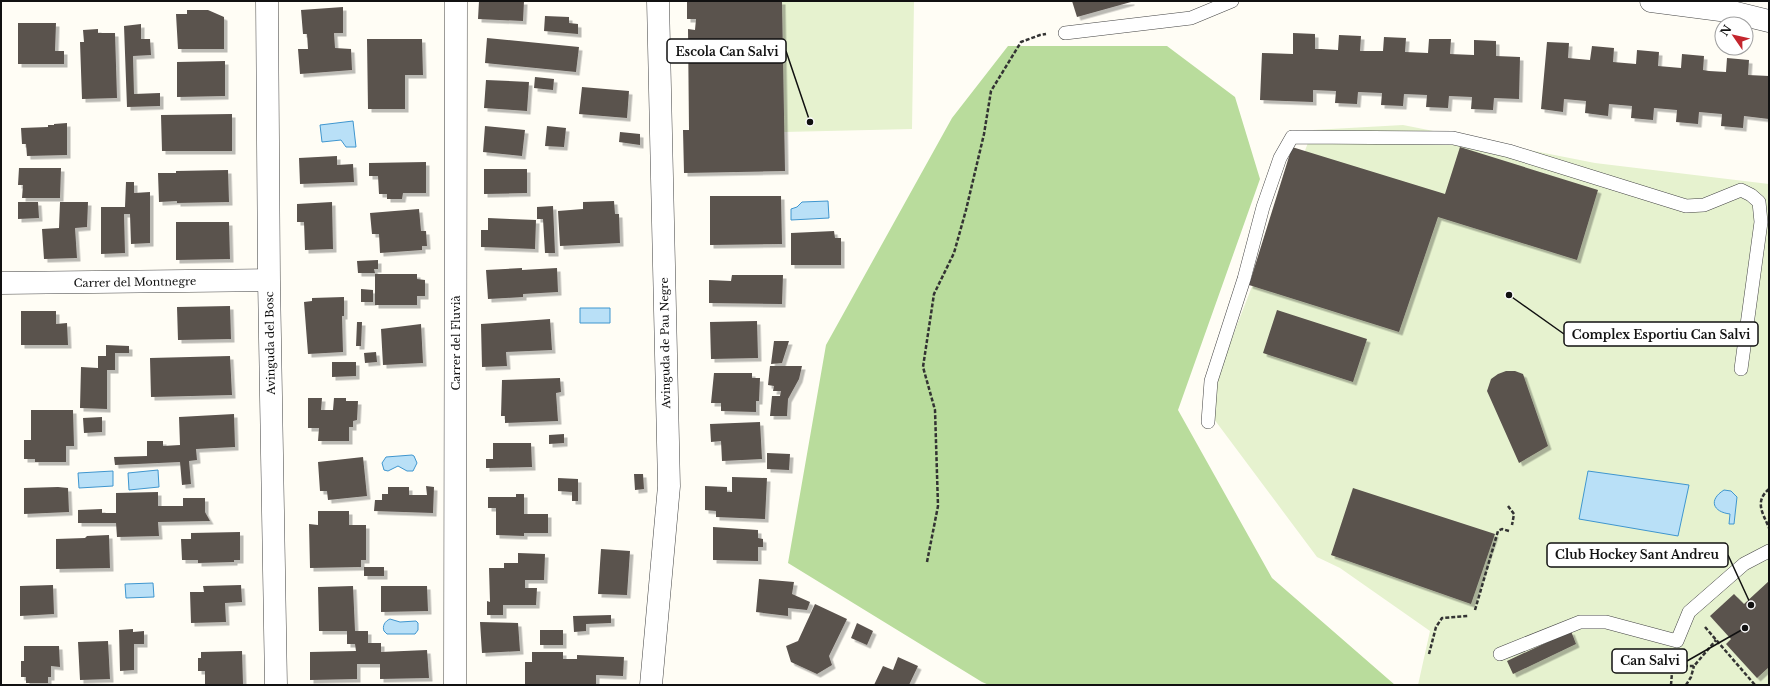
<svg xmlns="http://www.w3.org/2000/svg" width="1770" height="686" viewBox="0 0 1770 686" font-family="'Libre Baskerville',serif">
<style>
.forest{fill:#b9dc9c}
.pitch{fill:#e6f2cf}
.water{fill:#b9e0f7;stroke:#3f96cf}
.building{fill:#5a524d;filter:url(#shadow)}
.lines{fill:none;stroke-linecap:round;stroke-linejoin:round}
.lane-casing{stroke:#444;stroke-width:14}
.street-casing{stroke:#444;stroke-width:23}
.path{stroke:#333;stroke-width:2.5;stroke-dasharray:4 2;stroke-linecap:butt}
.lane{stroke:#fff;stroke-width:13}
.street{stroke:#fff;stroke-width:22}
.labels{text-anchor:middle;stroke-width:4;stroke-linejoin:round;paint-order:stroke}
.street-label{font-size:11px;fill:#111;stroke:#fff}
.leader{fill:none;stroke:#111;stroke-width:1.5}
.callout-dot{fill:#111;stroke:#fff;stroke-width:1.5}
.callout{fill:#fff;stroke:#111;stroke-width:1.5}
.callout-label{font-size:12px;text-anchor:middle;font-weight:bold;fill:#111}
</style>
<defs>
<filter id="shadow"><feDropShadow dx="3.5" dy="3.5" stdDeviation="0" flood-color="#0004"/></filter>
</defs>
<rect width="100%" height="100%" fill="#fffdf5"/>
<path class="forest" d="M1008 46H1167L1235 97 1260 179 1178 410 1272 578 1395 685H989L982 682 788 563 826 345 952 118Z"/>
<path class="pitch" d="M782 1H914L912 129 784 132Z
M1403 125 1595 163 1769 184V685H1418L1430 631 1340 568 1317 557 1205 407 1313 130Z"/>
<path class="water" d="M353 121 356 147H346L341 140 322 142 320 125Z
M828 201 829 218 791 220V209L797 207 802 202Z
M580 308H610V323H580Z
M412 455 414 456 417 463 413 471H407L398 466 388 471 384 470 382 463 386 457Z
M158 470 159 487 129 490 128 473Z
M113 471V486L79 488 78 473Z
M1588 471 1689 485 1678 536 1579 519Z
M1724 490 1731 491 1737 497 1734 524H1729L1730 514C1713 512 1708 500 1724 490Z
M153 583 154 597 126 598 125 584Z
M390 619 400 622 416 621 418 623V630L415 634H387L384 631C382 626 385 621 390 619Z"/>
<path class="building" d="M479 1H524L523 21 478 19Z
M687 1H782L785 171 684 173 683 130H689L688 29 695 30 696 19H687Z
M1072 1H1131V2L1077 17Z
M343 7V33H334L335 48 351 49 352 70 300 74 298 49H308L307 34H303L301 10Z
M187 10H208L224 17V49H178L176 14H187Z
M545 16 569 17V23L578 24V34L544 31Z
M18 23H56L55 51H64V64H18Z
M141 24V39H150L151 55 133 56 134 94 160 93V106L127 107 124 26Z
M98 29V33H115L117 98 82 99 80 42H84L83 30Z
M1293 33 1315 34V49H1321L1338 50 1339 35 1361 36 1360 51H1383L1384 37 1406 38 1405 52 1428 53 1429 39H1451L1450 54 1474 55V40L1496 41V56L1520 57 1519 99 1494 98 1493 110 1471 109 1472 97 1449 96 1448 108 1426 107 1427 95 1404 94 1403 106 1381 105 1382 93 1358 92 1357 104 1335 103 1336 91 1313 90V102L1260 100 1262 53 1293 54Z
M487 38 579 47 576 72 485 63Z
M367 39H422L423 75H405V109H368Z
M1547 42 1569 43 1568 58 1590 60 1592 46 1614 48 1613 62 1636 64 1637 50 1659 52 1658 66 1681 68 1682 54 1704 56 1703 70 1709 71 1726 72 1727 58 1749 60 1748 75 1769 76V119L1744 116 1743 128 1721 126 1722 114 1699 112 1698 124 1676 122 1677 110 1654 108 1653 120 1631 118 1632 106 1609 104 1608 116 1585 113 1586 101 1564 99 1563 112 1541 109Z
M225 61V96L177 97V62Z
M535 77 554 79 553 90 534 88Z
M486 80 529 82 527 111 484 108Z
M582 87 629 91 627 118 579 114Z
M232 114V151H162L161 115Z
M67 123V155L27 156 26 144H22L21 128 48 127V125H54V124Z
M485 126 525 130 522 156 483 152Z
M547 126 566 128 564 147 545 146Z
M620 132 640 134V145L619 142Z
M1292 147 1445 194 1460 147 1598 190 1577 260 1438 217 1399 332 1249 285Z
M337 156V165L353 164 354 182 300 184 299 158Z
M426 162V193H403L402 199H387V194H379L378 176H369V163Z
M19 168H61L60 198H22L23 185H18Z
M484 169H527V193L484 194Z
M228 170 229 202 177 203V201L159 202 158 173H176V171Z
M126 182H134V193L150 192V243L131 244 130 214H124L125 253 101 254V207H125Z
M710 196H781L782 244 710 245Z
M614 201 615 214H619L620 243 560 246 558 211 583 209V202Z
M18 202H38L39 218 18 219Z
M60 202H88L87 227 75 228 77 258 44 259 42 229 59 228Z
M332 202 333 249 305 250 304 222H297V204Z
M553 206 555 253H545L543 219H537V207Z
M419 209 421 231H426L427 246H422V250L380 253 379 234H372L370 213Z
M488 218 536 220 535 249 481 247V230H488Z
M176 222H229L230 259 176 260Z
M834 231 835 238H841V265H791V233Z
M378 260V269H374L375 273H358L357 261Z
M522 268V270L557 268 558 292 523 294V297L488 299 486 270Z
M375 274H417V279L425 280V296H417V305H375Z
M732 275H783L782 304 709 303V280L731 281Z
M361 289 373 290V302H361Z
M344 297V316H342L343 352 308 354 304 302 312 301V298Z
M230 306 231 339 178 340 177 307Z
M1277 310 1367 339 1353 382 1263 353Z
M21 311H56V324L67 323 68 345H21Z
M550 319 552 350 506 352 507 366 482 367 481 324Z
M757 321 758 358 711 359 710 322Z
M357 322H362L361 346H356Z
M421 324 423 363 383 365 381 329Z
M774 341H789L782 363 771 364Z
M106 345 129 346V353H115V370H107V409L80 408 81 367 98 368V356H106Z
M376 352 377 362 365 363 364 353Z
M230 356 232 395 151 397 150 358Z
M332 362H356V376L332 377Z
M770 366H802L799 379 788 399 787 416H770L772 396H780L781 391H773L774 386 768 385Z
M1506 371H1515L1523 374 1548 446 1519 463 1487 391 1491 379 1498 374Z
M714 373H752V378H760L759 401H756V412L721 411V403H711Z
M560 378 561 392 556 393 558 421 505 423V416H501L502 380Z
M308 398H322L321 410H333L334 398H346V401H358L357 420 353 421V427H349V441H318L319 428H308Z
M31 410H73L74 446H66V462H35V459H24V440H31Z
M234 414 235 447 196 449 197 460 189 461 191 484 182 485 180 462 115 465 114 457 147 456V441H163V446L180 445 179 417Z
M102 417V432L84 433 83 418Z
M760 422 762 459 722 461 721 441 711 442 710 424Z
M564 434V443L549 444V435Z
M493 443H531L532 467 486 468V459H493Z
M767 453 790 454 789 470 767 469Z
M363 457 367 496 328 500 327 491H320L318 462Z
M634 474H643L644 489 635 490Z
M732 477 767 478 765 519 716 517V511L705 510V486L727 487V492H732Z
M558 478 578 479V501H572V492L558 491Z
M426 486 434 487 433 513 374 511 375 500H382V494H388V487H409V495H427Z
M58 487 68 488 69 512 24 514V488Z
M1353 488 1495 534 1471 604 1331 555Z
M158 492V506H183V498H205V512L210 521 158 522 159 536 117 537 116 523H78V510L102 509V513H116V493Z
M516 494H524V514H548V533H524V536L496 535V508H488V497H516Z
M318 511H349V525H366V560H361V567L310 568 309 524 318 525Z
M713 527 758 530V538L763 539V547H758V561L713 560Z
M240 532V560H234V562L198 563V560H182L181 539H191V533Z
M109 535 110 568 56 569V539L85 538 87 536Z
M601 549 630 551 627 595 598 594Z
M518 553 545 554 544 580H525V588H537L536 605H503V615H487V601L490 602 489 568H504V563H518Z
M364 567H384V576H364Z
M759 579 794 582 792 594 810 602 807 610 788 608V616L756 612Z
M1769 581V667L1757 678 1726 644 1731 639 1710 616 1734 594 1744 604Z
M53 585 54 614 20 616V586Z
M241 585 242 602 225 603 226 622 191 623 190 592H204L203 586Z
M353 586 355 631H368V643H381V652L427 650 429 678 380 679V664H357V679L310 680V652L356 651 355 644H347V631H319L318 587Z
M381 586H427L428 611 381 612Z
M815 604 847 619 829 656 832 665 817 674 791 662 786 646 798 641Z
M611 615V623L586 624V631L574 632 573 616Z
M480 622 518 623 520 651 482 653Z
M857 623 873 631 867 645 851 638Z
M133 629V632L144 631V644H134V670L120 671 119 630Z
M540 630H563V645H540Z
M1571 631 1576 644 1513 674 1507 661Z
M108 641 110 679 80 680 78 642Z
M24 646H59L60 667 51 666V677H48V683H26V677H21V661H24Z
M242 651 243 684 205 685V671H198V658H201V652Z
M532 652H563V659H577V655L624 657 623 676 596 675V685L525 684V662H532Z
M898 657 918 666 909 685H874L883 666 893 670Z"/>
<g class="lines">
<g class="lane-casing">
<path id="lane" d="M1065 33 1191 18 1232 1
M1208 422 1211 381 1244 279 1263 207 1280 158 1292 137 1453 138 1509 151 1686 206 1704 205 1741 190 1751 195 1759 202 1761 222 1741 369
M1500 654 1580 622H1606L1677 641 1689 612 1744 564 1769 551"/>
</g>
<g class="street-casing">
<path id="street" d="M267 1 269 280 276 685
M1651 1 1728 11 1769 21
M1 283 269 280
M455 685 456 1
M651 685 669 486 658 1"/>
</g>
<path class="path" d="M1769 489C1754 502 1763 513 1769 528
M1508 506 1514 514 1512 525
M927 562 938 506 935 410 923 367 934 294 954 253 966 210 984 134 991 91 1021 42 1040 35 1046 34
M1475 610 1498 531 1502 529 1509 531
M1705 627 1755 685
M1429 654 1436 627 1442 618 1468 616
M1679 662 1685 666H1694L1716 640
M1671 685 1673 660
M1686 685 1691 677 1694 666"/>
<use href="#lane" class="lane"/>
<use href="#street" class="street"/>
</g>
<g class="labels">
<g class="street-label">
<text transform="translate(135 282) rotate(-1)" y="4">Carrer del Montnegre</text>
<text transform="translate(270 343) rotate(-91)" y="4">Avinguda del Bosc</text>
<text transform="translate(456 343) rotate(-90)" y="4">Carrer del Fluvià</text>
<text transform="translate(665 343) rotate(-91)" y="4">Avinguda de Pau Negre</text>
</g>
</g>
<path class="leader" d="M810 122L786 51M1509 295L1564 334M1751 605L1728 555M1745 628L1687 661"/>
<g class="callout-dot">
<circle cx="810" cy="122" r="4"/>
<circle cx="1509" cy="295" r="4"/>
<circle cx="1751" cy="605" r="4"/>
<circle cx="1745" cy="628" r="4"/>
</g>
<g class="callout">
<rect x="667" y="39" width="119" height="24" rx="4"/>
<rect x="1564" y="322" width="194" height="24" rx="4"/>
<rect x="1547" y="543" width="181" height="24" rx="4"/>
<rect x="1612" y="649" width="75" height="24" rx="4"/>
</g>
<g class="callout-label">
<text x="727" y="56">Escola Can Salvi</text>
<text x="1661" y="339">Complex Esportiu Can Salvi</text>
<text x="1637" y="559">Club Hockey Sant Andreu</text>
<text x="1650" y="665">Can Salvi</text>
</g>
<rect width="1770" height="686" fill="none" stroke="#111111" stroke-width="4"/>
<g transform="translate(1734 36) rotate(304)"><circle r="19" fill="#ffffff" stroke="#a0a0a0"/>
<path d="M0-3L7 15L0 10L-7 15Z" fill="#c4262e"/>
<text y="-6" font-size="11" font-weight="bold" text-anchor="middle" fill="#111111">N</text>
</g>
</svg>
